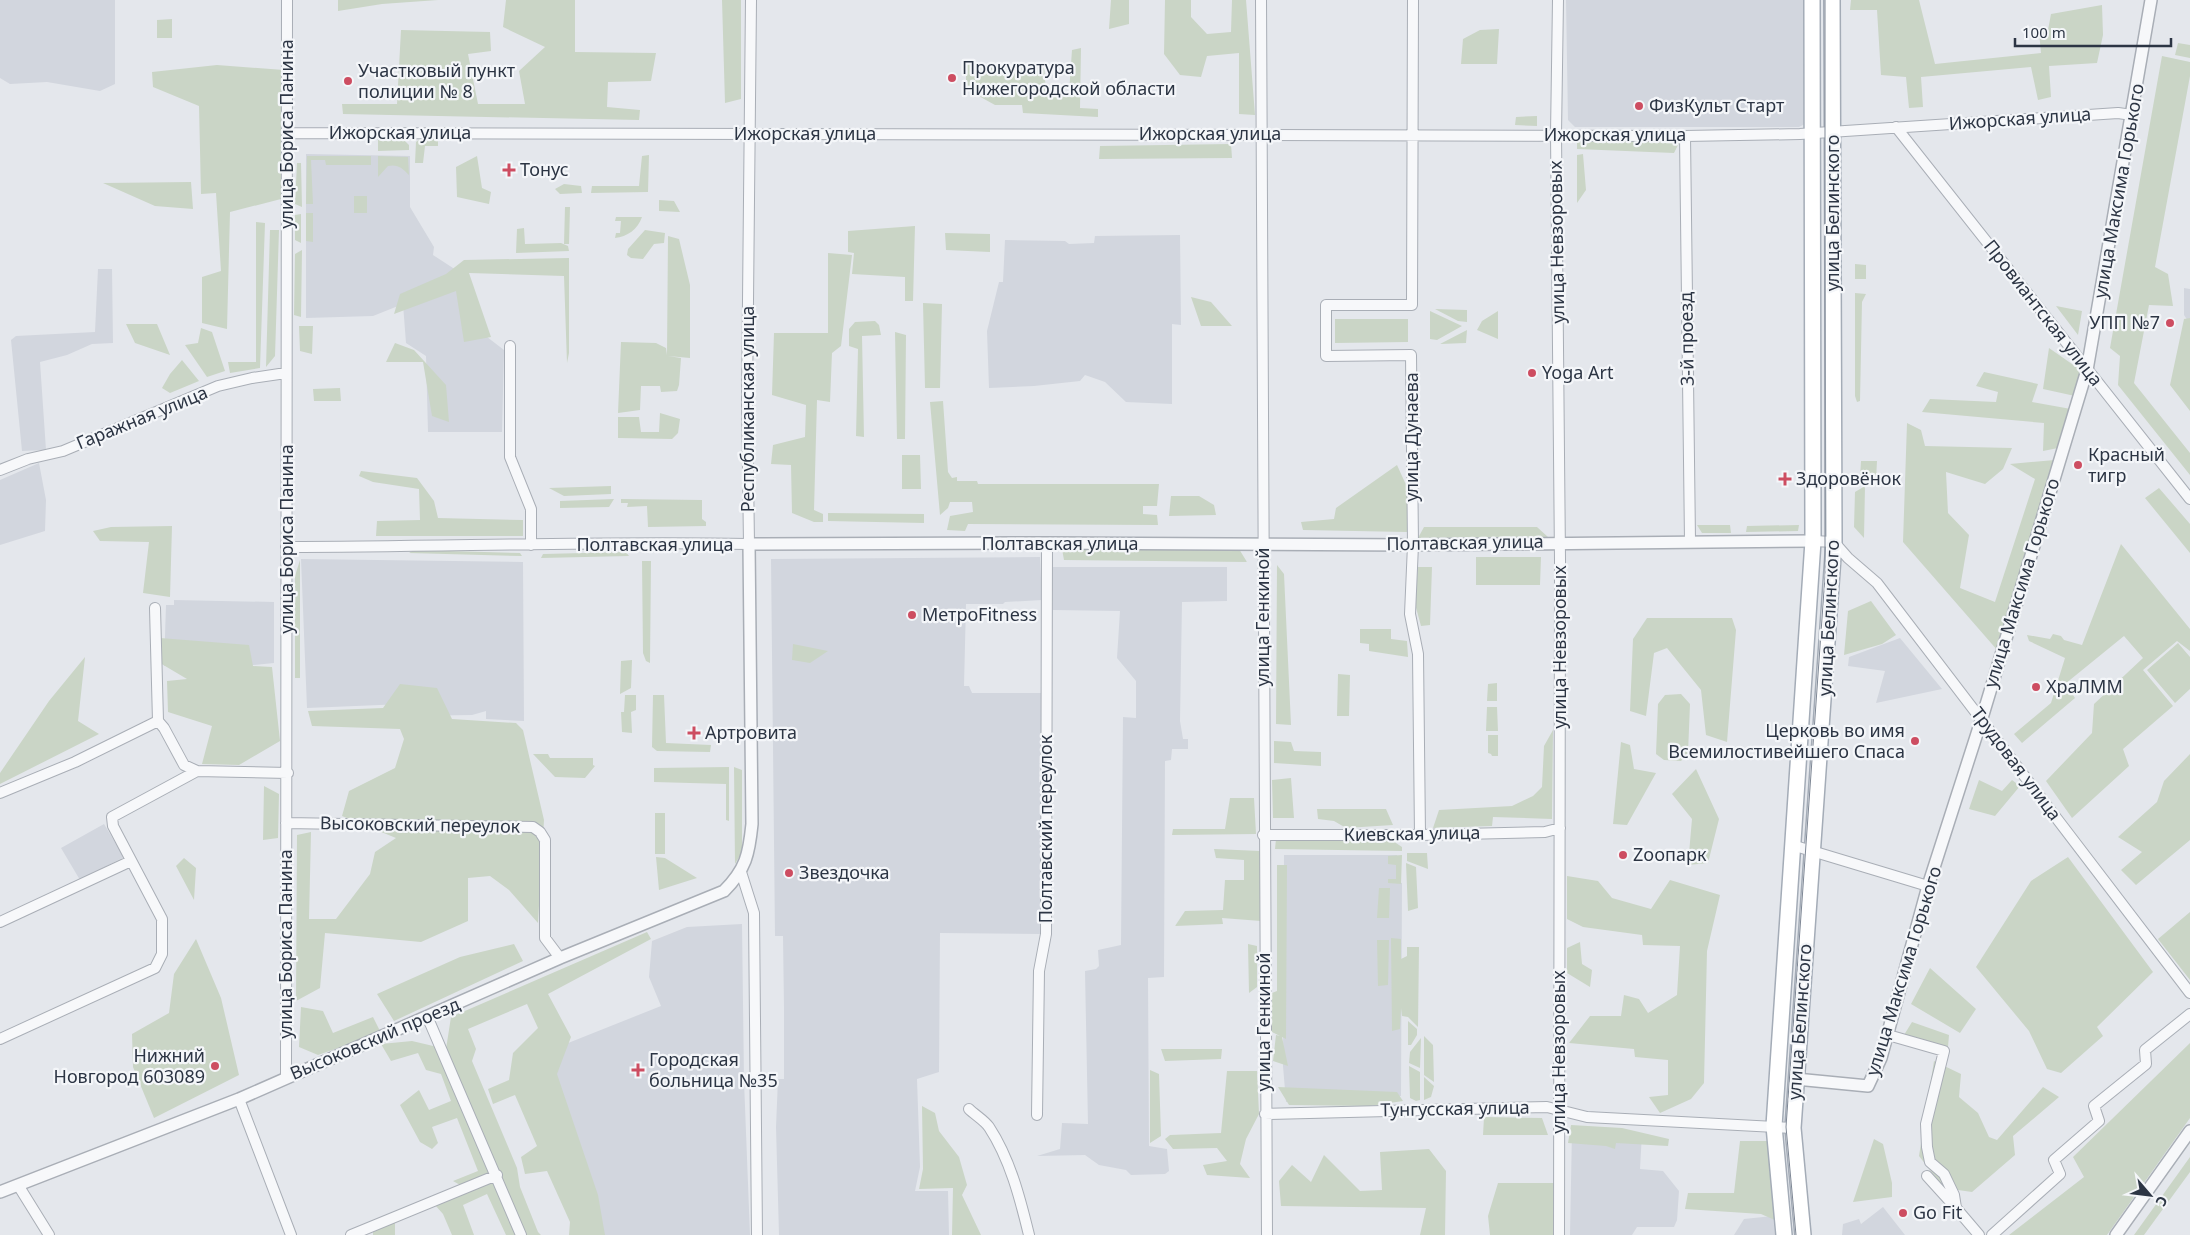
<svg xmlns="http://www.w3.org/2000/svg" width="2190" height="1235" viewBox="0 0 2190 1235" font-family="'Noto Sans',sans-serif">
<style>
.built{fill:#d2d6de}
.green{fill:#cad5c6}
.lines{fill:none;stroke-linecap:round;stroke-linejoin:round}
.minor-casing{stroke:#a9aeb6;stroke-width:12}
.tertiary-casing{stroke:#a9aeb6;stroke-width:14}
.primary-casing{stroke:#a4acb7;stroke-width:18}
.minor{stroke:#f7f8fa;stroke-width:10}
.tertiary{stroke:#f7f8fa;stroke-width:11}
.primary{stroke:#fff;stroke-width:15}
.tram{stroke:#7e8795;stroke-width:1}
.poi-dot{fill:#cd4d61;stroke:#f4f6f9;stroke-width:2}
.labels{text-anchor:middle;stroke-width:4.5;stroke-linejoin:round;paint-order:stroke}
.poi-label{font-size:18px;fill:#2c3544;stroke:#f4f6f9;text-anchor:start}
.street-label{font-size:18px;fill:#2c3544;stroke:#f4f6f9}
</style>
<rect width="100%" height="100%" fill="#e4e7ec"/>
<path class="built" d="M0 0H115V84L100 91 47 82 10 84 0 78Z
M1566 0H1809L1805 124 1799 127H1575L1568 120Z
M306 154 410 156V207L434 247 433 255 453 268 462 279 478 330 504 350 502 432H428L426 356 406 343 403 304 373 316 306 318Z
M1180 235 1181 325 1172 324V404L1126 402 1105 382 1085 375 1080 381 1034 386 989 388 987 331 999 282H1003L1005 240 1065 241 1069 244 1094 243 1095 236Z
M98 269H112L113 343 92 344 67 355 40 362 46 450 22 451 11 340 16 336 95 332Z
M2184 288 2190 289V324L2184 315Z
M39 463 46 500 45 531 0 545V480Z
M1040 557 1042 600 1005 602 1003 604H966L964 686H969L972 693H1043L1040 759 1039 782 1042 783 1040 934 940 933 939 1072 917 1079 920 1167 915 1191H948L949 1235H779L776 1127 778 1079H784V1008L783 936H775L771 559Z
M301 559 523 562 524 721 486 719V711L472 715 404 716V704L307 708Z
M1053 567H1227V601L1182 602 1180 721 1183 739H1188V749H1172L1171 760 1165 761 1164 977 1148 978 1149 1146 1167 1149 1169 1171 1165 1174 1131 1175 1126 1170 1099 1165 1085 1155 1037 1156 1060 1149 1062 1123 1088 1124 1085 971 1096 969 1099 966 1098 950 1121 945 1123 717 1136 718V681L1117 658 1120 611 1053 610Z
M174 600 274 602V663L243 666H164L166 605H174Z
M1900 638 1942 689 1876 703 1885 671 1848 666 1849 657Z
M104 824 124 857 80 880 61 848Z
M1284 855H1397L1396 882 1402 883 1401 1096 1286 1102 1283 1066Z
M742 924 744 1081 750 1235H597L528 1059 661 1006 649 977 652 941 687 927Z
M1572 1130 1642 1133 1640 1169 1663 1171 1679 1191 1677 1220 1674 1227H1637L1632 1235H1570Z
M1883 1207 1905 1235H1842L1843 1224 1859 1219 1861 1224Z
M1773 1216 1775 1235H1734L1744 1219Z"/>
<path class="green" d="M338 0H438L382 4 338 11Z
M506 0H575V52L656 53 651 81 608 82 607 107 640 110 639 120 343 114 342 104H397L401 30 490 32 491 51 468 54 478 104H525L519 71 545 47 503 27Z
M722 0H741V99L725 103Z
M1111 0H1129V24L1109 29Z
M1165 0H1191V17L1207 34 1231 32 1232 0H1246L1255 115 1239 114V53L1207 56 1201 77 1180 75 1164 54Z
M1851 0H1919L1935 64 2041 53 2039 32 2048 30 2051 14 2102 5 2103 35 2097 63 2049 66 2051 97 2038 100 2031 67 1921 77 1923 107 1909 108 1906 77 1881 75 1877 10H1850Z
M172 19V38H157V20Z
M1499 29 1497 64H1461L1463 39 1480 30Z
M2178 43 2190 45V58L2175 55Z
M1081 48 1080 108 1098 109V117L1023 113 1022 105H995L966 89V64L1020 67 1021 64H1044L1046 93H1069L1072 50Z
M2162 56 2190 62V76L2155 267 2168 274 2173 306 2149 305 2134 383 2190 453V475L2118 385 2120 356 2110 348Z
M217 65 284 70 281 199 230 212 227 329 202 323V277L221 271 216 193 201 194 199 106 153 87 152 72Z
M1537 116V126L1515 125 1516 117Z
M438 137V146H425L423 163H415L416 142 421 138Z
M384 138 403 139 409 145V150L378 151V140Z
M1577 141H1680L1674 153 1577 149Z
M1231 144 1232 158 1099 159 1100 146Z
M1583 154 1586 190 1577 203V155Z
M649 155 648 192 591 193 592 186H639L642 156Z
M307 156H371V165H326L325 160H311L313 204H306Z
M378 156 408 157 409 175C402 168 398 164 388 166L378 177Z
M477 156 482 188 491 192 489 204 457 197 456 167Z
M297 163H301L302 207 295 204Z
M191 182 193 209 155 206 103 183Z
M564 184 581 186 582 193 560 194 555 189Z
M354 196H367V213H354Z
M659 200 674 201 680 212 659 211Z
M565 207H570L569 244H564Z
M306 213H313V242L306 241Z
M301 214V243L295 240V215Z
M616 217H642C638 229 627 237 615 238L616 233H620L621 221H615Z
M256 222 265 223 260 368 230 373 228 362H256Z
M915 226 913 301H905V277L852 274 854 253 848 252V231Z
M524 228 525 244 561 243 568 246 569 251 516 253 517 229Z
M270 230H279L275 356 266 367Z
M645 230 665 233 664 243 654 244 643 259 631 258 627 255 628 249Z
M945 233 990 234V252L946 250Z
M668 236 679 239 690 285V358L668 356 681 358 679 385 677 391 661 392 660 386H641L640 410 618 413 621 342 656 343 666 348 667 355Z
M302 250 301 317 294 315 295 254Z
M828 253 852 255 841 346 832 353 830 402 817 400 814 510 823 514V522H814L792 513 791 465 771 464 773 445 805 437 806 405 772 395 774 333H828Z
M569 258V353L567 363 564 276 469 273 491 337 464 342 456 291 394 314 400 294 446 274 464 260Z
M1855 264 1866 265V279H1855Z
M1855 293 1866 294 1862 302 1860 401 1857 402 1855 396Z
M1191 297 1211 302 1232 326H1201Z
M923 303 942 304 940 388H925Z
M2056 306 2082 311 2078 335Z
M1435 309 1467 310V322L1458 321Z
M1430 311 1462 326 1437 340 1430 339Z
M1498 311V339L1477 330 1482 321Z
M2190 318V411L2170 385 2184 319Z
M1335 319H1408V342L1335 343Z
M875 321 879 325 881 335 862 336 864 437 856 436 858 349 849 346V329L855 322Z
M126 324H157L170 355 135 343Z
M299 326H313L312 354 300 351Z
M201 328 212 332 225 371 207 377 185 345 198 343Z
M1467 330 1466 343 1440 344Z
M895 332 906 335 905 439H897Z
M395 343 414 350 446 385 449 422 432 416 423 362H386Z
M2049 348 2082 371 2075 396 2043 389Z
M182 360 199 381 170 393 162 388 170 374Z
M1984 372 2038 384 2032 402 2071 409 2058 448 2043 451 2044 423 1922 412 1930 399 1996 402 1998 392 1976 386Z
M340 388 341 401H314L313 389Z
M943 401 948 472 952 478 957 477V481H977L978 484H1159L1157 506H1143V514L1157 515 1158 525 968 524 965 531 947 530 950 516 973 512 972 502H950L948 508 940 515 930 402Z
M660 413 680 419 678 433 672 439 618 438V417H639L641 432H659Z
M1907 423 1921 430 1925 446 2012 448 2003 469 1985 484 1946 472 1948 513 1969 535 1960 588 1995 602 2035 479 2010 464 2055 460 1998 651 1903 542Z
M902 455H920L921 489H902Z
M1861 461H1877L1876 480 1860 478Z
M1397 465 1407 487V532L1303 530 1301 522 1334 519 1336 508Z
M361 471 417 478 434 501 438 518 523 520V536H376L377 521 420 520 419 489 373 482 359 476Z
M611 486V494L564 496 549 488Z
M1865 486 1864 538 1854 527 1855 492Z
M2159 488 2190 524V553L2145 498Z
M1171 496H1199L1214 505 1216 515 1169 516Z
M614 499 609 507 560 508V501Z
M621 499 702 500V519L706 522V526L648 527 647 506 627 507 628 503H621Z
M828 513 924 514V523L828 521Z
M1697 525H1730L1731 533H1702Z
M1799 525 1798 531 1746 532 1747 526Z
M172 526 170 597 143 593 149 542 100 541 93 531 111 527Z
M1424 527H1537L1548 537 1418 538Z
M2121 544 2190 629V651L2177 641 2143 670 2173 706 2123 749 2129 766 2072 818 2046 781 2092 733 2094 704 2143 658 2124 636 2065 684 2075 698 2022 743 2014 734 2051 703 2065 658 2029 641 2027 635 2050 639 2053 634 2061 636 2064 640 2082 645Z
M1062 549H1239L1247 562 1064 560Z
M414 550 520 553 522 556 409 553Z
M626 552 629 556 541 558 543 554Z
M1476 557H1541L1540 585H1476Z
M300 560V678H295V576Z
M642 561H651L650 663 646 661 643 653Z
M1277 565 1284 574 1291 725 1276 724Z
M1418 567H1432L1430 625 1421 626 1415 604Z
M1871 601 1896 635 1882 644 1844 655 1848 611Z
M1647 618H1732L1736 630 1727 742 1706 735 1701 690 1667 648 1654 653 1646 716 1630 711 1633 639Z
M1360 629H1391V639L1407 641 1408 657 1369 651V644L1360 643Z
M160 638 249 645 253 666 272 667 280 741 239 765 202 764 212 726 168 712 167 681 187 679 160 663Z
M2178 643 2190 657V689L2175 703 2147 670Z
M793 644 828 651 810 663 792 660Z
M85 657 78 721 99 734 0 784V773L49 701Z
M632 660 631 688 620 694 621 661Z
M1338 674 1350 675 1349 716H1337Z
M1497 683V701H1487L1488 684Z
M400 684 437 688 452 719 516 723 523 730 544 820 538 923 509 890 490 876 468 878V921L421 942 325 933 320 988 296 1001 297 835 311 832 309 919H336L370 874 375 852 396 838 342 816 349 791 395 768 404 739 400 729 312 726 308 711 383 708Z
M1681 694 1690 704 1688 753 1681 761 1664 760 1656 754 1658 704 1665 695Z
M625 695H636V710L631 712 632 733 622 732 621 712H624Z
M653 695H664L666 743 711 745 710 752 657 751 652 747Z
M1487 707H1497L1498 731H1486Z
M1553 730 1552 819 1493 817 1492 826 1433 828 1439 810 1512 806 1533 796 1542 787 1544 746Z
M1488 735H1498V756H1492L1491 754 1488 753Z
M1274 741 1291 742 1294 751 1321 752V766L1274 763Z
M1621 742 1630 745 1634 769 1656 773 1627 825 1613 824Z
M533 754H548L550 758H593V765L595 766 585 778 555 777Z
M2190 754V840L2136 885 2121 870 2142 852 2118 837 2157 802 2164 781Z
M729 767V821L726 820V784L654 782V768Z
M734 767 742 770V852L735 864Z
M1696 769 1719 819 1708 863 1688 865 1692 819 1672 794Z
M1291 778 1294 818H1273L1272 780Z
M1979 780 2002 791 2012 780 2020 786 1995 816 1969 809Z
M264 786 279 794 278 838 263 840Z
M1230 798H1254L1256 834 1172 835 1173 829H1225Z
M1317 809H1386L1393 825 1346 828 1334 821 1318 819Z
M655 813H665V854H655Z
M1276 839 1393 841 1402 847V851L1275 849Z
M1214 849 1260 851 1261 921 1222 918 1223 924 1175 926 1185 911 1223 910 1225 880H1244V860L1216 858Z
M1407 853H1427L1428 869 1407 861Z
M1402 855 1401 884 1388 883V879H1396V865L1388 864V856Z
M656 857 665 858 697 878 659 890Z
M2068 857 2153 972 2097 1027 2103 1036 2061 1073 2047 1069 2029 1031 1976 967 2031 881Z
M184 858 196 868 194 900 176 866Z
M1406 863 1416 867 1418 908 1408 911Z
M1277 865H1287L1286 1039 1282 1037 1288 1066 1273 1061 1276 1035 1280 1036 1272 1032V993L1277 991Z
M1567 876 1598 881 1612 898 1651 909 1670 880 1720 895 1707 951 1704 1083 1691 1099 1660 1113 1649 1097 1668 1095V1060L1635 1057 1634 1049 1569 1043 1590 1016H1621L1624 995 1639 999 1648 1013 1677 995 1680 946 1643 945 1642 935 1583 927 1567 919Z
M1379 888H1390L1389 918H1377Z
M2190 912V980L2158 939Z
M647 932 651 939 548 994 571 1037 557 1074 598 1195 605 1235H569L570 1222 547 1171 525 1174 521 1157 537 1146 515 1095 493 1104 488 1089 509 1080 513 1053 538 1028 527 1004 468 1029 476 1049 472 1061 517 1168 520 1187 538 1232 541 1235H506L487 1194 463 1205 474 1235H452L443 1214 435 1205 469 1190 453 1181 478 1171 457 1118 432 1127 438 1143 432 1149 420 1142 400 1105 419 1090 429 1110 451 1101 441 1074 426 1070 418 1053 391 1061 381 1044 412 1041 446 1049 451 1017Z
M1391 938 1401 939V959L1407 956V947H1419L1418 1027 1408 1017 1402 1016 1401 1008 1400 1029 1392 1031Z
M196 939 221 998 239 1075 154 1118 133 1067 132 1034 169 1013 174 974Z
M1377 940H1389L1388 985 1378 986Z
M1580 942 1582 964 1592 970 1590 987 1567 973V948Z
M514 944 523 961 394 1021 377 994 460 957Z
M1248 944 1257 946V987L1249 993Z
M1930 968 1976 1009 1960 1033 1911 1004Z
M301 1007 323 1011 333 1033 373 1017 381 1033 318 1055 299 1047Z
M1408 1021 1417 1029V1035L1411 1045H1408Z
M1912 1022 1949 1035 1948 1047 1904 1035Z
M1424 1036 1433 1045 1434 1082 1424 1075Z
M1421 1038 1420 1068 1409 1063 1410 1052Z
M2190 1043V1118L2107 1235H2009L2084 1177 2073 1157Z
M1161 1049H1222L1221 1059 1165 1061Z
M1934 1061 1961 1074 1959 1097 1978 1113 1989 1137 1997 1140 2043 1087 2059 1097 2013 1136 2015 1155 1972 1192 1944 1188 1919 1156Z
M1409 1066 1420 1072V1100L1416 1101 1410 1098Z
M1150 1070 1159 1074 1161 1136 1150 1143Z
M1227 1071H1257L1259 1114 1246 1139 1240 1164 1250 1178 1207 1175 1203 1165 1227 1161 1217 1148 1173 1149 1165 1139 1170 1135 1221 1133Z
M1424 1077 1434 1086 1431 1097 1424 1100Z
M1278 1087 1397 1092 1403 1101 1370 1106 1289 1105Z
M922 1106 935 1113 939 1131 959 1157 967 1185 962 1195 981 1235H952L953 1188 919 1189 923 1169Z
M1484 1117 1542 1118 1548 1135H1483Z
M1571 1125 1622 1128 1669 1139 1668 1146 1616 1143 1615 1149 1606 1146 1568 1143Z
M1874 1139 1883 1144 1892 1183V1197L1853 1202Z
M1740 1141H1771L1777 1221 1761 1214 1685 1209 1688 1193H1734Z
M1429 1149 1446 1171 1445 1235H1420L1426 1208 1281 1206 1279 1181 1292 1165 1311 1182 1324 1155 1360 1191 1382 1190 1380 1152Z
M2190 1157V1172L2144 1235H2134Z
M1498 1183H1556L1555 1235H1490L1488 1216Z
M395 1221V1235H373V1232Z"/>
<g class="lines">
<g class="minor-casing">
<path id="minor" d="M1261 0 1267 1235
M1413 0 1412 305H1326V356L1411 355 1413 545 1410 614 1418 654 1420 835
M1558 0 1556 134 1560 560 1559 1235
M1896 127 2190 499
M288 133 1685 136 1800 134 2118 113 2132 115
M1685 136 1690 541
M510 346V457L531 509V545
M0 470 28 459 63 451 218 386 252 378 286 373
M1813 541 1834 542 1848 558 1877 583 2190 993
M286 547C440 547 595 541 749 544L747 401 751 0
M155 608 158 721 164 728 184 765 197 771 288 773
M0 793 75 762 158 721
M286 823 533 827 540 832 545 840V938L560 958
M1263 835H1420L1545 832 1560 828
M1792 845 1928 886
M741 872 754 913 757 1235
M0 922 131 861
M427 1016 521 1235
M1888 1035 1944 1051 1926 1124 1927 1147 1930 1162 1944 1174 1954 1195 1956 1208 1979 1235
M0 1039 155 968 162 954V919L113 826 112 817 197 771
M286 1078 287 0
M239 1099 291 1235
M969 1109C975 1115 984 1120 989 1127 1010 1159 1020 1198 1029 1235
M1265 1114 1547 1107 1587 1117 1793 1128
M1037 1115 1039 971 1046 934 1047 543
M1927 1176 1956 1208
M18 1185 49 1235
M351 1235 497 1175
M1992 1235 2060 1174 2054 1160 2099 1121 2094 1106 2146 1064 2145 1050 2190 1014"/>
</g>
<g class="tertiary-casing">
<path id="tertiary" d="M1796 1079 1868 1086 1881 1058 1928 886 1982 718 2087 370 2151 0
M0 1192 239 1099 560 958 724 891C746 869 749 854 752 824L749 544 1047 543 1413 545 1813 541
M2116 1235 2190 1131"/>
</g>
<g class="primary-casing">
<path id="primary" d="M1784 1235 1774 1126 1813 541 1812 0
M1803 1235 1793 1128 1834 542 1832 0"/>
</g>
<use href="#minor" class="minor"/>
<use href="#tertiary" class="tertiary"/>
<use href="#primary" class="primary"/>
<path class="tram" d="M1796 1235 1786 1127 1825 576V0"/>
</g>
<g class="poi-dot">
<circle cx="952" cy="78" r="5"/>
<circle cx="348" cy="81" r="5"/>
<circle cx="1639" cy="106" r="5"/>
<path d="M506.5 162.5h5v5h5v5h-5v5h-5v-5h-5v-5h5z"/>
<circle cx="2170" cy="323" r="5"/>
<circle cx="1532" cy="373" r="5"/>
<circle cx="2078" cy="465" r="5"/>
<path d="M1782.5 471.5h5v5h5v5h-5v5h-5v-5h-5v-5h5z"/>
<circle cx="912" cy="615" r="5"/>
<circle cx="2036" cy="687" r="5"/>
<path d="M691.5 725.5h5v5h5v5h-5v5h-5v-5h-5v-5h5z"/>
<circle cx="1915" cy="741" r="5"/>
<circle cx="1623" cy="855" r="5"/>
<circle cx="789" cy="873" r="5"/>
<circle cx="215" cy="1066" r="5"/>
<path d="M635.5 1062.5h5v5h5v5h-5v5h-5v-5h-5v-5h5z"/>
<circle cx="1903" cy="1213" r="5"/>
</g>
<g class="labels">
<g class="poi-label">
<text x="962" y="74">Прокуратура<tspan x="962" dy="21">Нижегородской области</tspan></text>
<text x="358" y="77">Участковый пункт<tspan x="358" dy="21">полиции № 8</tspan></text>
<text x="1649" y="112">ФизКульт Старт</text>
<text x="520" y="176">Тонус</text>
<text x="2160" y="329" text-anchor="end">УПП №7</text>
<text x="1542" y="379">Yoga Art</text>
<text x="2088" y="461">Красный<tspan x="2088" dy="21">тигр</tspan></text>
<text x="1796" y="485">Здоровёнок</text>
<text x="922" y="621">МетроFitness</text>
<text x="2046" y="693">ХраЛММ</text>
<text x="1905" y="737" text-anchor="end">Церковь во имя<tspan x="1905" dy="21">Всемилостивейшего Спаса</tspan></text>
<text x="705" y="739">Артровита</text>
<text x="1633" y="861">Zooпарк</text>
<text x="799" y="879">Звездочка</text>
<text x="205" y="1062" text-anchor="end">Нижний<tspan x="205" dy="21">Новгород 603089</tspan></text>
<text x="649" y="1066">Городская<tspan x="649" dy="21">больница №35</tspan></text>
<text x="1913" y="1219">Go Fit</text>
</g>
<g class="street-label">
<text transform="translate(2020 119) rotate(-4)" y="6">Ижорская улица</text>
<text x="400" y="139">Ижорская улица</text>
<text transform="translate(287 134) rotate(-90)" y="6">улица Бориса Панина</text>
<text x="805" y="140">Ижорская улица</text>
<text x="1210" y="140">Ижорская улица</text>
<text x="1615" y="141">Ижорская улица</text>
<text transform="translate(2119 191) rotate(-80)" y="6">улица Максима Горького</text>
<text transform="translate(1833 213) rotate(-90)" y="6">улица Белинского</text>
<text transform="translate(1557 242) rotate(-91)" y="6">улица Невзоровых</text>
<text transform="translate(2043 313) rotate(52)" y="6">Провиантская улица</text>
<text transform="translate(1687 339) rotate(-91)" y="6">3-й проезд</text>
<text transform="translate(748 409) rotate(-90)" y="6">Республиканская улица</text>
<text transform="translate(142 418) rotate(-22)" y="6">Гаражная улица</text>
<text transform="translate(1412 437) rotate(-90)" y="6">улица Дунаева</text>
<text transform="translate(287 539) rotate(-90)" y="6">улица Бориса Панина</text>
<text transform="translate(1465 543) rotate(-1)" y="6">Полтавская улица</text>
<text x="1060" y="550">Полтавская улица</text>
<text x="655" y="551">Полтавская улица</text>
<text transform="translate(2022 583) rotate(-73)" y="6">улица Максима Горького</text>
<text transform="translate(1263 617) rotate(-90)" y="6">улица Генкиной</text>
<text transform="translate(1829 618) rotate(-87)" y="6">улица Белинского</text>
<text transform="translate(1560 647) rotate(-90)" y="6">улица Невзоровых</text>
<text transform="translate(2016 764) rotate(53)" y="6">Трудовая улица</text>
<text transform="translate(420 825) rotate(1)" y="6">Высоковский переулок</text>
<text transform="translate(1046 829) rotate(-90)" y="6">Полтавский переулок</text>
<text transform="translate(1412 834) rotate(-1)" y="6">Киевская улица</text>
<text transform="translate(286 944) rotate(-90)" y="6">улица Бориса Панина</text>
<text transform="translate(1904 971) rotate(-73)" y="6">улица Максима Горького</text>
<text transform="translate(1264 1022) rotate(-90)" y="6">улица Генкиной</text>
<text transform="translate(1800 1022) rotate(-86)" y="6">улица Белинского</text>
<text transform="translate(375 1039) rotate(-23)" y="6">Высоковский проезд</text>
<text transform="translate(1559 1052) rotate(-90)" y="6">улица Невзоровых</text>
<text transform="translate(1455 1109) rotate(-1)" y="6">Тунгусская улица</text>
</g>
</g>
<g transform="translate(2150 1195) rotate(118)" stroke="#f4f6f9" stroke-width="4" paint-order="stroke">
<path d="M0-4L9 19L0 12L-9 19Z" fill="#2c3544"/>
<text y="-8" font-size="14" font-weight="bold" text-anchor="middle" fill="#2c3544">С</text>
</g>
<path d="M2015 38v8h156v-8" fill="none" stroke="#2c3544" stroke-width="2.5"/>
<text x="2022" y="38" font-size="15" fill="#2c3544" stroke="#f4f6f9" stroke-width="4" paint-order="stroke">100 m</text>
</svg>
